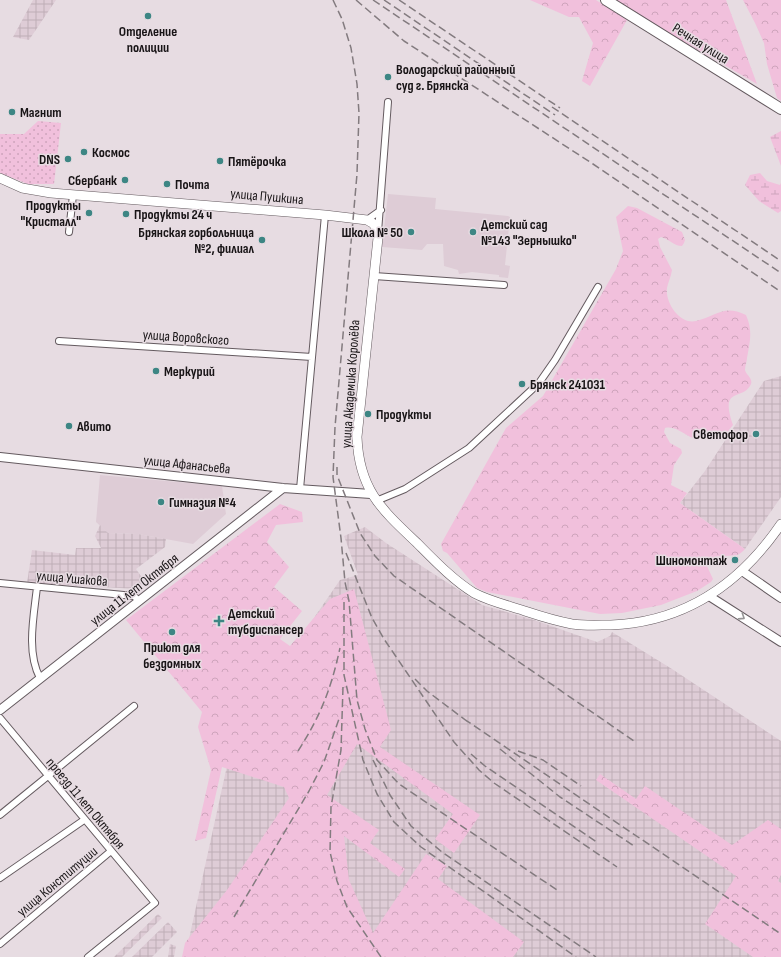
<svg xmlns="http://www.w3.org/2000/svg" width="781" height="957" viewBox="0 0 781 957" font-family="'Sofia Sans Condensed',sans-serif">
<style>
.built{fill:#deccd6}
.industrial{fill:url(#industrial-grid)}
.forest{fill:url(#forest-crowns)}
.wetland{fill:url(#wetland-marsh)}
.park{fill:url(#park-dots)}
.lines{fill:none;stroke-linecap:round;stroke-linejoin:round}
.minor-casing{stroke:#645a5f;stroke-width:8}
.tertiary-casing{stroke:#645a5f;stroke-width:10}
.secondary-casing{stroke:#645a5f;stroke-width:10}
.primary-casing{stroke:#645a5f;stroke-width:12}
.minor{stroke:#fff;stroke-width:6}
.tertiary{stroke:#fff;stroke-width:8}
.secondary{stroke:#fff;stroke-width:9}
.primary{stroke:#fff;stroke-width:10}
.rail{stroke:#837b7f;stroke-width:1.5;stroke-dasharray:8 4;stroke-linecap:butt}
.oneway{stroke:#979596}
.poi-dot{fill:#3d8684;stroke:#e7dce2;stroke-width:1.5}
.labels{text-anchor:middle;stroke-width:3;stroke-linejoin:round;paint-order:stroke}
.poi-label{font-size:14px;font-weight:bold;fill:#181416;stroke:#e7dce2;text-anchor:start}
.street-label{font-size:14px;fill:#181416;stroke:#e7dce2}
</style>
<defs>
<pattern id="industrial-grid" width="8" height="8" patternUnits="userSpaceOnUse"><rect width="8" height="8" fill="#deccd6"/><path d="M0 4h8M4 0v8" fill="none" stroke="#beaeb7"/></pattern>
<pattern id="forest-crowns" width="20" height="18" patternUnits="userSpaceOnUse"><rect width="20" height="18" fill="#f1c0dc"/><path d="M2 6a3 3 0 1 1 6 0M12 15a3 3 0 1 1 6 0" fill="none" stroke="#cea4bc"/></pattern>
<pattern id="wetland-marsh" width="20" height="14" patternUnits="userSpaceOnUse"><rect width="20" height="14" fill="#f1c0dc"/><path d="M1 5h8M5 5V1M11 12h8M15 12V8" fill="none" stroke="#cea4bc"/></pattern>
<pattern id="park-dots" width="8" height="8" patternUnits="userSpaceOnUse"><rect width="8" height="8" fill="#f1c0dc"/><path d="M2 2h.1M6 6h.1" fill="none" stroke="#cea4bc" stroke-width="1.8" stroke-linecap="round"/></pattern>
</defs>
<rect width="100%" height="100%" fill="#e7dce2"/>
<path class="built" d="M388 194 436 198 435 209 508 216 510 217 505 265 510 266 508 278 499 277V275L472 272 459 274 458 270 444 266 443 244H427L422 250 382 247Z
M100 475 222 486 226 514 193 544 138 534 108 533 96 522Z"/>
<path class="industrial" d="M33 0H56L29 40 13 37Z
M781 376V497L745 549 680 503 705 471 764 381Z
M100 525 108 533 138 534 166 539 165 547 136 569 145 582 138 589 27 583 32 550 75 555 76 548H101L95 536Z
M365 527 386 543 482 605 534 620 597 642 610 636 612 632 672 669 781 741V957H185L234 734 340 580 358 575 344 536Z
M158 914 162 918 122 957H114Z
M168 922 177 932 152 957H132Z
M170 944 176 946 174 957H168Z"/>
<path class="forest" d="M530 0H596L627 20 590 86 582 81 593 43 579 17H569Z
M613 0H726L757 84 619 4Z
M743 0H781V101L777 98 767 64 764 43 755 23Z
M628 206 637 208 682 232 685 240 684 243 682 246C674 246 669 239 661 237L658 239 660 247 672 270C671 277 668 282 667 288 665 303 680 325 696 321 716 316 724 304 746 315 753 331 750 341 747 358 747 361 745 366 745 370 746 375 753 378 751 384 743 402 719 385 733 425L722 439 701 434 698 435 697 439C685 437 677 425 665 428L664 432 670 443 681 449 682 453 674 465 671 485 687 493 680 503 745 549C743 551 740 554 737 555 727 557 712 553 706 564L713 579 711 582 697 591 661 605 622 613 600 614 487 592 477 588 447 553 443 551 441 544 506 428 543 396 616 269 623 251 616 217Z
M280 504 302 512 303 522 276 525 267 542 289 567 274 587 302 611 280 639 290 646 330 599 354 589 391 730 380 747 480 815 454 853 435 839 453 814 357 744 327 795 379 830 370 843 405 869 399 877 344 836 349 880 373 933 426 854 447 866 438 879 524 942 513 957H182L185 943 227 890 289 798 284 787 222 767 206 838 195 841 211 770 198 727 202 712 126 620Z
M600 774 636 799 645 786 732 845 768 820 781 829V875L778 881 781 883V957H753L705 924 736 876 596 780Z"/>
<path class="wetland" d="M781 131V166L770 137Z
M760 173 767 181 780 185 781 183V211L778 213 759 201 745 185 750 175Z"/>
<path class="park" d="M38 121 61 123 54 184H28L0 173V134H24Z"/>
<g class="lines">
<g class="minor-casing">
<path id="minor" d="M367 220 381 210
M69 232 73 195
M378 232 388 102
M374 276 504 285
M59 341 312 357
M300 489 325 215
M376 501 405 489 469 448 539 383 555 360 598 287
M0 583 134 596 139 601
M37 587C34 615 26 652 40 678
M0 718 155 903 88 957
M0 815 134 706
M0 878 84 820
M0 944 111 851"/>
</g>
<g class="tertiary-casing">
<path id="tertiary" d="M0 457 283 488 371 494
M742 571 781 598
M709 596 781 642
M0 710 283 488"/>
</g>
<g class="secondary-casing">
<path id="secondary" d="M0 178 22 188 51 193 325 215 367 220 374 224 378 238 357 437C359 490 382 510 417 543 435 561 453 580 474 593 491 602 511 606 528 612 543 617 557 621 572 624 585 626 599 625 611 625 686 622 740 584 781 524"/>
</g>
<g class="primary-casing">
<path id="primary" d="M606 0 781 109"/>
</g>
<use href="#minor" class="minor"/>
<use href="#tertiary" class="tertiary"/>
<use href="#secondary" class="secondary"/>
<use href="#primary" class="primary"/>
<path class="rail" d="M333 0 342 19 351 48 357 84 359 113 357 174 335 427 333 477 341 538 345 582 349 601 357 700 365 729 377 760 399 784 557 890
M356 0 404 41 593 164 781 292
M373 0 781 273
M384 0 555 115
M399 0 560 108
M552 107 781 261
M337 467V475L360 533 375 556 394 576 634 741
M346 553 372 618 384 639 454 742 479 770 494 783 617 867
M344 602V675L363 760 377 794 394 822 421 847 576 957
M415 679 427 691 468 722
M343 687 341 750 331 807 330 852 337 881 347 907 381 957
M464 719 781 934
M500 749 560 797 634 846
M298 751C321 715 331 689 340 648
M518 751 543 760 581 786
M471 754 485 766 598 843
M373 760 390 795 411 826 442 852 596 957
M234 917 309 791 324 762 340 716"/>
</g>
<defs><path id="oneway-chevron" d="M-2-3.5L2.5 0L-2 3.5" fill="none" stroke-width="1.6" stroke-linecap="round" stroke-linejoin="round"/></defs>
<use class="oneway" href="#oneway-chevron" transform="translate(742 617) rotate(33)"/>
<g class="poi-dot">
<circle cx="148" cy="16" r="4"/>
<circle cx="388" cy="77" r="4"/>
<circle cx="12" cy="112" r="4"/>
<circle cx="84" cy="152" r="4"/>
<circle cx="68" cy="159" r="4"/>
<circle cx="220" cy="161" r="4"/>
<circle cx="125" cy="180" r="4"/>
<circle cx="167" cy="184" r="4"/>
<circle cx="89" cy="213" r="4"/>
<circle cx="126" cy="214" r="4"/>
<circle cx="411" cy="232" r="4"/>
<circle cx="473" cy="232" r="4"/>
<circle cx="262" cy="240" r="4"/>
<circle cx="156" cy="371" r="4"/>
<circle cx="522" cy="384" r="4"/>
<circle cx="368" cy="414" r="4"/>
<circle cx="69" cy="426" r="4"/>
<circle cx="756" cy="434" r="4"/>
<circle cx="161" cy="502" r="4"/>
<circle cx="735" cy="560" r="4"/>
<path d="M217 615h4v4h4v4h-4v4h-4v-4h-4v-4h4z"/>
<circle cx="172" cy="632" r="4"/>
</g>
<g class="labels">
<g class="poi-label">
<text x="148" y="36" text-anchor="middle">Отделение<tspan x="148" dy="16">полиции</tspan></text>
<text x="396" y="74">Володарский районный<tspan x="396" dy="16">суд г. Брянска</tspan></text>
<text x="20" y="117">Магнит</text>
<text x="92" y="157">Космос</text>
<text x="60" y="164" text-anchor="end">DNS</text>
<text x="228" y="166">Пятёрочка</text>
<text x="117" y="185" text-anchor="end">Сбербанк</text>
<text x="175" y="189">Почта</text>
<text x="81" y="210" text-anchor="end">Продукты<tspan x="81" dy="16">"Кристалл"</tspan></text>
<text x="134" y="219">Продукты 24 ч</text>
<text x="481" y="229">Детский сад<tspan x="481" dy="16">№143 "Зернышко"</tspan></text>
<text x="254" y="237" text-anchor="end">Брянская горбольница<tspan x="254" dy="16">№2, филиал</tspan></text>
<text x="403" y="237" text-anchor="end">Школа № 50</text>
<text x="164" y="376">Меркурий</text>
<text x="530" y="389">Брянск 241031</text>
<text x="376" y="419">Продукты</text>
<text x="77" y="431">Авито</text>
<text x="748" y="439" text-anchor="end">Светофор</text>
<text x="169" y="507">Гимназия №4</text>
<text x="727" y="565" text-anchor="end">Шиномонтаж</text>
<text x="228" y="618">Детский<tspan x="228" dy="16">тубдиспансер</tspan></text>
<text x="172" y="652" text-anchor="middle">Приют для<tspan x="172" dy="16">бездомных</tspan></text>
</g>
<g class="street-label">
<text transform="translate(701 43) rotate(32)" y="5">Речная улица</text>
<text transform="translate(267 196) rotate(5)" y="5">улица Пушкина</text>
<text transform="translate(186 337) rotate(4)" y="5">улица Воровского</text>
<text transform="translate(350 384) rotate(-86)" y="5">улица Академика Королёва</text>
<text transform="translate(187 464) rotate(6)" y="5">улица Афанасьева</text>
<text transform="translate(72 578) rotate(5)" y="5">улица Ушакова</text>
<text transform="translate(134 589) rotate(-38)" y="5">улица 11 лет Октября</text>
<text transform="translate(86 803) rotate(50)" y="5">проезд 11 лет Октября</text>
<text transform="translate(57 881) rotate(-40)" y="5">улица Конституции</text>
</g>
</g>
</svg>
